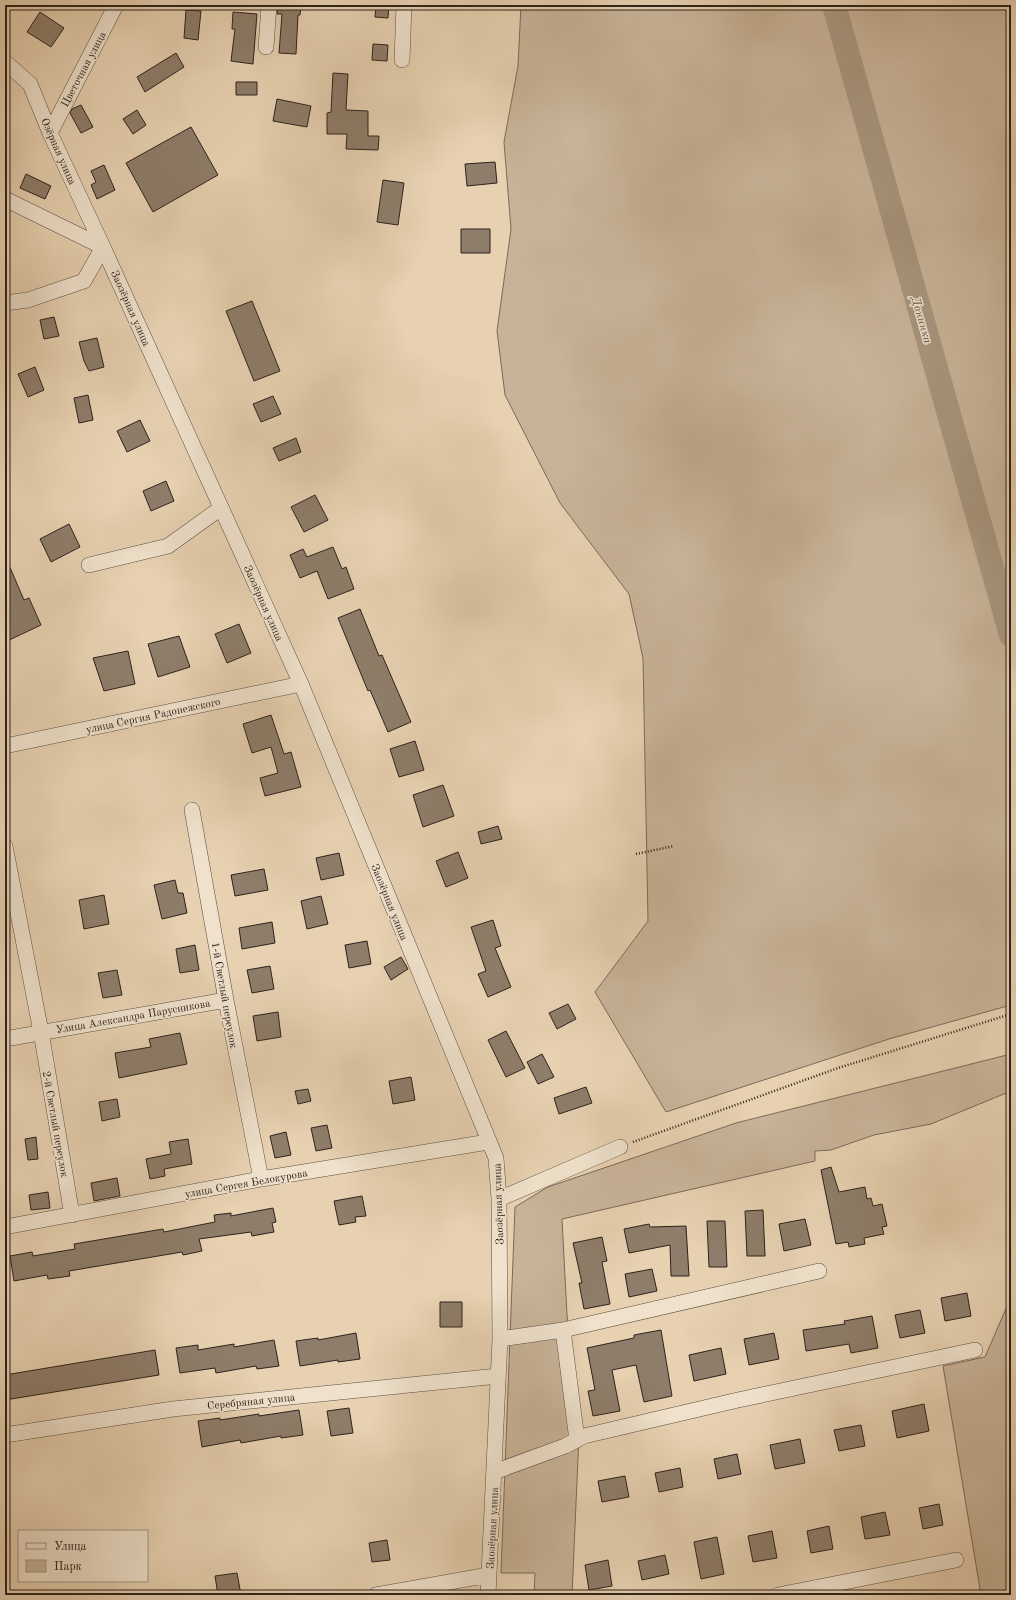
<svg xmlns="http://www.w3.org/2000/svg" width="1016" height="1600" viewBox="0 0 1016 1600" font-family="'Old Standard TT',serif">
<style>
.green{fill:#c8b398;stroke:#7b6a5a}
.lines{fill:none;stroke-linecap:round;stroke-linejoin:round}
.river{stroke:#a8967f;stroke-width:24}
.building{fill:#8e7d6a;stroke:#2e221d}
.minor-casing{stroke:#5c4e42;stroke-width:16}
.path{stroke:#2e221d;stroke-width:2.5;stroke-dasharray:1 2;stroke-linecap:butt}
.minor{stroke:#efe1cc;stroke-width:15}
.labels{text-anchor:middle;stroke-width:3;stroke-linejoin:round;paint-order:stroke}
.street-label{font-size:11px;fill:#2e221d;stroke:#efe1cc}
.water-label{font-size:12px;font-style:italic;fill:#594b3f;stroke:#efe1cc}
</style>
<rect width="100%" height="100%" fill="#e7d1b1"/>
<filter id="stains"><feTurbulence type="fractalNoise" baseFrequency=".005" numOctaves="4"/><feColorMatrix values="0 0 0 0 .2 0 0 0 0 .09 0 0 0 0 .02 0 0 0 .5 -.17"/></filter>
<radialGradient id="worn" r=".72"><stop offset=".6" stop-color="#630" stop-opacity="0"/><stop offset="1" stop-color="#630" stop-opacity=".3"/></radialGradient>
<path class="green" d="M521 5H1011V1005L889 1039 666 1112 595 992 648 921 643 658 629 594 560 503 505 395 497 331 511 229 504 142 518 66Z
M1011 1054V1091L931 1124 874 1135 831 1150 815 1151V1161L562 1219 567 1315 579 1435 572 1595H534L535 1573H501L515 1207 548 1187 736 1123Z
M1011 1287V1595H981L943 1366 985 1357 1008 1304Z"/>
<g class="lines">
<path class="river" d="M834 5 1011 635"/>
</g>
<path class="building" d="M278 5H301L300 15H298L296 54 279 53 282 14H277Z
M376 5H389L388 18 375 17Z
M186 10 201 11 198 40 184 38Z
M40 12 64 28 51 47 27 32Z
M233 12 257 14 253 64 231 61 235 29H232Z
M373 44 388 45 387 61 372 60Z
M176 53 184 67 145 92 137 77Z
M333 73 348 74 346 110 368 111V136H379L378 150 346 149 347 134H327V113L331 112Z
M236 82H257V95H236Z
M277 99 311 106 307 127 273 121Z
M81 105 93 127 81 133 70 113 72 109Z
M137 110 146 125 133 134 123 119Z
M191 127 218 175 153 212 126 163Z
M495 162 497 183 467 186 465 164Z
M104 165 115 190 97 199 91 185 96 182 91 171Z
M26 174 51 186 45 199 20 188Z
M383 180 404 183 398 225 377 222Z
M461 229H490V253H461Z
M252 301 280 371 254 381 226 311Z
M54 317 59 336 44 339 40 320Z
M97 338 104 367 89 371 84 361 79 342Z
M35 367 44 390 28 397 18 374Z
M88 395 93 420 79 423 74 398Z
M273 396 281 414 261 422 253 404Z
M140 420 150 441 127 452 117 431Z
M296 438 301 452 279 461 273 448Z
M166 481 174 501 151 511 143 491Z
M315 495 328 520 304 532 291 507Z
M69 524 80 547 51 562 40 539Z
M333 547 342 569 346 567 354 589 328 599 317 571 300 578 290 555 303 549 307 557Z
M5 556 24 600 29 598 41 625 5 642Z
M360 609 379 656 382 655 411 722 388 732 370 690 368 691 338 618Z
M239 624 251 653 227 663 215 634Z
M179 636 190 667 158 677 148 644Z
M128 651 135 684 104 691 93 658Z
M271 715 284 754 291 752 301 787 265 796 260 778 278 773 271 747 252 753 243 724Z
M415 741 424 770 399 777 390 749Z
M443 785 454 816 423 827 413 795Z
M498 826 502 839 481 844 478 832Z
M458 852 468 878 446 887 436 861Z
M339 853 344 875 321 880 316 858Z
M264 869 268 890 235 896 231 875Z
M175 880 178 893H183L187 913 162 919 154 885Z
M104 895 109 924 84 929 79 900Z
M321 896 328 924 307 929 301 901Z
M493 920 501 946 495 948 511 987 488 997 478 974 486 971 471 927Z
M272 922 275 943 242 949 239 928Z
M367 941 371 964 349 968 345 945Z
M195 945 199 970 180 973 176 949Z
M401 957 408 969 391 980 384 967Z
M270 966 274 989 252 993 247 970Z
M117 970 122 995 103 998 98 973Z
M568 1004 576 1019 557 1029 549 1013Z
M278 1012 281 1037 257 1041 253 1016Z
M506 1031 525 1068 506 1077 488 1040Z
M180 1033 187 1064 119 1078 115 1053 151 1047 149 1039Z
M542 1054 554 1077 538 1084 527 1062Z
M411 1077 415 1100 393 1104 389 1081Z
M586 1087 592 1103 559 1114 554 1098Z
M308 1089 311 1101 298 1104 295 1091Z
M117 1099 120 1117 102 1121 99 1102Z
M327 1125 332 1148 316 1151 311 1128Z
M286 1132 291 1155 275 1158 270 1136Z
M36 1137 38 1159 28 1160 25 1139Z
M188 1139 192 1164 164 1169 165 1176 150 1179 146 1159 171 1154 169 1142Z
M831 1167 839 1192 865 1187 867 1199 871 1198 873 1206 882 1204 887 1226 882 1227 884 1234 864 1238 865 1244 849 1247 848 1242 836 1244 821 1170Z
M117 1178 120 1196 94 1201 91 1183Z
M48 1192 50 1208 31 1210 29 1195Z
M362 1196 366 1216 355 1217 356 1222 339 1225 334 1201Z
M273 1208 276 1222 272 1223 274 1232 252 1236 251 1232 199 1239 202 1251 183 1255 182 1252 69 1271 70 1276 48 1279 47 1275 14 1281 10 1256 32 1252 33 1256 75 1249 74 1244 163 1229 164 1232 215 1222 214 1215 231 1213V1216Z
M763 1210 765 1256H747L745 1211Z
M805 1219 811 1245 784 1251 779 1224Z
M707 1221H725L727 1267H709Z
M649 1224 650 1227 686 1226 689 1276H671L670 1245 629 1253 624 1229Z
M602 1237 607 1261 602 1262 610 1304 584 1309 579 1283H582L573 1243Z
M652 1269 657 1291 629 1297 625 1274Z
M967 1293 971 1316 945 1321 941 1298Z
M440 1302H462V1327H440Z
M920 1310 925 1333 900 1338 895 1315Z
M872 1316 878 1348 851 1353 849 1344 806 1351 803 1330 845 1324 844 1321Z
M661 1330 672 1396 644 1402 636 1365 612 1370 620 1411 593 1416 588 1391 595 1390 587 1348 634 1338V1335Z
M356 1333 360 1359 338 1362V1360L300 1366 296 1341 318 1338V1340Z
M774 1333 779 1359 749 1365 744 1339Z
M274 1340 279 1366 257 1369 256 1366 216 1373 215 1368 180 1373 176 1348 198 1345V1350L234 1344V1347Z
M721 1348 726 1374 694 1381 689 1355Z
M155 1350 159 1375 5 1400V1375Z
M924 1404 929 1431 897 1438 892 1411Z
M349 1408 353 1433 331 1436 327 1411Z
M299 1410 303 1435 281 1438V1436L241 1443 240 1440 202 1447 198 1421 220 1418V1420L259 1414V1416Z
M861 1425 865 1446 839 1451 834 1430Z
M800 1439 805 1463 775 1469 770 1445Z
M737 1454 741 1474 718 1479 714 1459Z
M680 1468 683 1487 659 1492 655 1473Z
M625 1476 629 1497 602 1502 598 1481Z
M939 1504 943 1525 923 1529 919 1508Z
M885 1512 890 1535 865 1539 861 1517Z
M829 1526 833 1549 811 1553 807 1531Z
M772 1531 777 1558 753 1562 748 1536Z
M717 1537 724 1574 701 1579 694 1542Z
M387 1540 390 1560 372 1562 369 1543Z
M665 1555 669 1574 642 1580 638 1561Z
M608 1560 612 1586 589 1590 585 1565Z
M237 1573 241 1595H218L215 1576Z"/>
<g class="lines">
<g class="minor-casing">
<path id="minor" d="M266 47 269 5
M402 60 404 5
M5 62 30 84 50 133 103 247 301 684 496 1158 499 1199 500 1339 488 1595
M50 133 116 5
M5 199 103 247
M5 303 28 300 84 281 103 247
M89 565 168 546 221 508
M5 746 301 684
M192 810 226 1000 261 1179
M5 846 41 1032 72 1215
M5 1039 226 1000
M499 1199 620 1147
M5 1227 261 1179 488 1142
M500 1339 563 1330
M5 1435 173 1409 498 1376
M577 1440 563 1330 819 1271
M494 1472 565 1446 584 1436 738 1400 975 1350
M376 1595 489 1575
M778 1595 956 1560"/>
</g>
<path class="path" d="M636 854 674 846
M633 1142 838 1068 1011 1014"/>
<use href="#minor" class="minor"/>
</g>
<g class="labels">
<g class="street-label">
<text transform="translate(83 69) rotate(-62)" y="4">Цветочная улица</text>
<text transform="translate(59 151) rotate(66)" y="4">Озёрная улица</text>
<text transform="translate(131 308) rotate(66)" y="4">Заозёрная улица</text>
<text transform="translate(264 603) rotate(66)" y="4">Заозёрная улица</text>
<text transform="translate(153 715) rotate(-12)" y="4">улица Сергия Радонежского</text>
<text transform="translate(390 902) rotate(68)" y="4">Заозёрная улица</text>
<text transform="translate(225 995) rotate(80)" y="4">1-й Светлый переулок</text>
<text transform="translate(133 1016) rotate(-10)" y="4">Улица Александра Парусникова</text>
<text transform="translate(56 1124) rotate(80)" y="4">2-й Светлый переулок</text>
<text transform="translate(246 1183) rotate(-10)" y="4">улица Сергея Белокурова</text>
<text transform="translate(498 1204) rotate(-92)" y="4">Заозёрная улица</text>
<text transform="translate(251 1401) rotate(-6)" y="4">Серебряная улица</text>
<text transform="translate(492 1528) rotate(-87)" y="4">Заозёрная улица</text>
</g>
<g class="water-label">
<text transform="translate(922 320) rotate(74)" y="4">Донинка</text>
</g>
</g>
<rect width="1016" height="1600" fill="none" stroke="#e7d1b1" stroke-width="20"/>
<rect x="6" y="6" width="1004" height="1588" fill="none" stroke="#2e221d" stroke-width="2"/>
<rect x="10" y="10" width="996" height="1580" fill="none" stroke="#2e221d"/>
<rect x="18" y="1530" width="130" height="52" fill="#efe1cc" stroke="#a29586"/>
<rect x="26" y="1543" width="20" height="6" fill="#efe1cc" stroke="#a29586"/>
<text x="54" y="1550" font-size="12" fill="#2e221d">Улица</text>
<rect x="26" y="1560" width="20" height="12" fill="#c8b398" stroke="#a29586"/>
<text x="54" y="1570" font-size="12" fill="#2e221d">Парк</text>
<rect width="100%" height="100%" filter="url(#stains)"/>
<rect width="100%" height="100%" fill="url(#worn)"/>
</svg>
